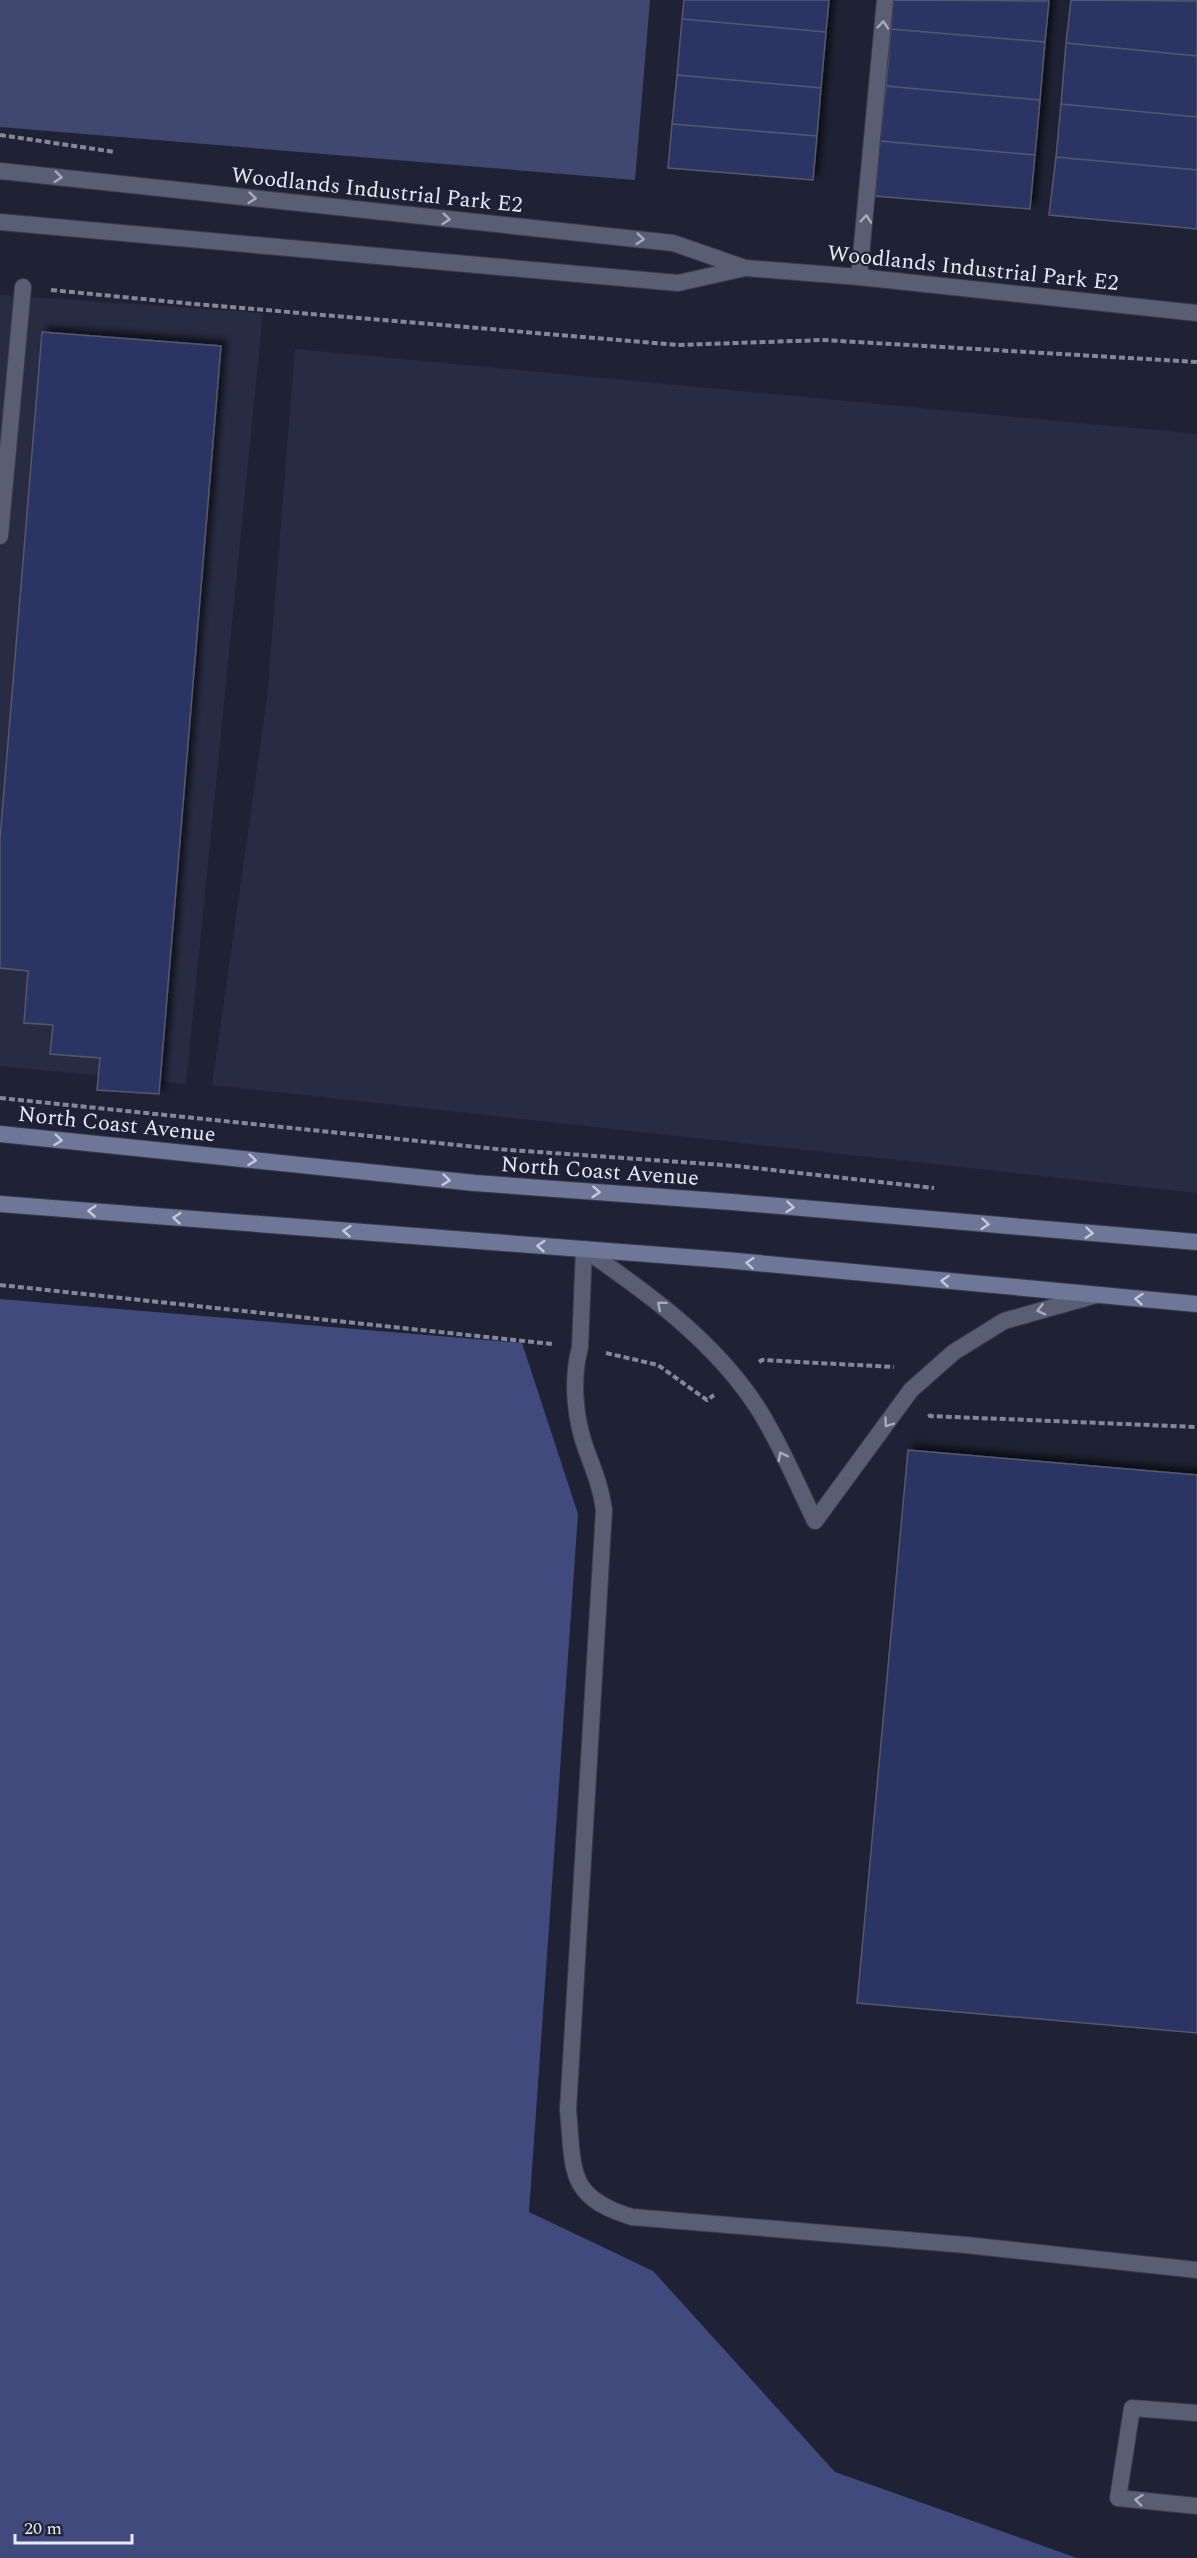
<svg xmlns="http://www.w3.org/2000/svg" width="1197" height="2558" viewBox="0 0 1197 2558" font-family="Spectral,serif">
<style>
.built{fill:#272c43}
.green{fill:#404870}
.forest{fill:#414a7d}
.building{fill:#2c3464;stroke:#54596d;stroke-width:1.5;filter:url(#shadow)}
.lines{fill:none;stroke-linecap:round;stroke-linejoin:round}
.service-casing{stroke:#3a3c4b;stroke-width:18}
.minor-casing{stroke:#3a3c4b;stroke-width:18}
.secondary-casing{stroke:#3a3c4b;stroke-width:18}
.path{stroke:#858897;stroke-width:4;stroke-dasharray:6 3;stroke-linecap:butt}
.service{stroke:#595e73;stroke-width:16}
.minor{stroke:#595e73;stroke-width:16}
.secondary{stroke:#6f7798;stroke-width:16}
.oneway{stroke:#a7abbb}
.oneway2{stroke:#c3c8da}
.labels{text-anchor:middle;stroke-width:4.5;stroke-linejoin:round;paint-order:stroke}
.street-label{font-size:22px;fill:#e7eaf6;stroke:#1f2234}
</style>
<defs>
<filter id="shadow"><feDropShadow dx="5.5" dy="-5.5" stdDeviation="3" flood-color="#0009"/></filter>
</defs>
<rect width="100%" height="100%" fill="#1f2234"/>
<path class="built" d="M0 295 263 313 186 1084 0 1066Z
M295 349 1197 434V1193L212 1085 267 698Z"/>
<path class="green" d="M0 0H650L635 180 0 127Z"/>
<path class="forest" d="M0 1299 522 1343 578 1514 529 2212 653 2271 835 2472 1077 2558H0Z"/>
<path class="building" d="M684 0H829L826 32 682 19Z
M893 0 1049 1 1045 42 891 29Z
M1071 0 1197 1V56L1066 43Z
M682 19 826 32 821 88 677 75Z
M891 29 1045 42 1040 100 886 86Z
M1066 43 1197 56V117L1061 104Z
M677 75 821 88 817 136 672 124Z
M886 86 1040 100 1035 155 880 141Z
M1061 104 1197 117V170L1056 157Z
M672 124 817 136 813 180 668 168Z
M880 141 1035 155 1030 209 875 196Z
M1056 157 1197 170V229L1049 215Z
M42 332 221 346 159 1094 97 1090 100 1058 50 1054 53 1025 24 1023 28 971 0 968V839Z
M908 1450 1197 1475V2033L857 2003Z"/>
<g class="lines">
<g class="service-casing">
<path id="service" d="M745 268 859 277 885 0
M0 536 23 287
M584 1249 580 1347C571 1381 575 1420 587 1452 595 1473 601 1488 604 1510L568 2110C574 2170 566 2197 632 2217L966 2245 1197 2270
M584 1249C649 1294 716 1342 759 1410 781 1445 797 1484 815 1521L911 1390 954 1352 1004 1321 1096 1295
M1197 2413 1132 2408 1118 2498 1197 2506"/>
</g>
<g class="minor-casing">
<path id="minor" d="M0 171 673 243 745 268 678 283 0 222
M859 277 1197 313"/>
</g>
<g class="secondary-casing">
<path id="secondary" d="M0 1134 475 1183 732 1202 1197 1242
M0 1204 725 1260 1197 1304"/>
</g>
<path class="path" d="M0 135 115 152
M51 290 194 304 678 345 823 340 1197 362
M0 1098 496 1149 737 1166 934 1188
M0 1285 552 1344
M606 1353 658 1365 707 1400 714 1395
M759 1362 762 1360 894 1367
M929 1414 930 1416 1197 1427"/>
<use href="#service" class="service"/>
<use href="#minor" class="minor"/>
<use href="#secondary" class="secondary"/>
</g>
<defs><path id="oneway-chevron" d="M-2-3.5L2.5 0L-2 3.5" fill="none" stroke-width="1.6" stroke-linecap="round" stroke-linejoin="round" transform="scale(1.5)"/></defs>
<g class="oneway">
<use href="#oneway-chevron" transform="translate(883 25) rotate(-85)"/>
<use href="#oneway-chevron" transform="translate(58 177) rotate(6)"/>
<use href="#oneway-chevron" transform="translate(252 198) rotate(6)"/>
<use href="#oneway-chevron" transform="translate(446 219) rotate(6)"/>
<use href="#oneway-chevron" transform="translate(866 219) rotate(-85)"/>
<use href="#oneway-chevron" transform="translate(640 239) rotate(6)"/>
<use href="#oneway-chevron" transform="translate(661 1305) rotate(-140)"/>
<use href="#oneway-chevron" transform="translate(1041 1310) rotate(165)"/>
<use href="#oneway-chevron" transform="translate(888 1423) rotate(126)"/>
<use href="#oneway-chevron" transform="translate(782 1456) rotate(-117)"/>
<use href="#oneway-chevron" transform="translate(1139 2500) rotate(-174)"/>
</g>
<g class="oneway2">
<use href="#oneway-chevron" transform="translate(58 1140) rotate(6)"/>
<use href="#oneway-chevron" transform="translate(252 1160) rotate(6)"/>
<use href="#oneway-chevron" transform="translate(446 1180) rotate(6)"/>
<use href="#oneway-chevron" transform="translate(596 1192) rotate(4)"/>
<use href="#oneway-chevron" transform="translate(790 1207) rotate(5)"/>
<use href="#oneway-chevron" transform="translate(92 1211) rotate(-176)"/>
<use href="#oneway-chevron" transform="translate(177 1218) rotate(-175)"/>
<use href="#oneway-chevron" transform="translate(985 1224) rotate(5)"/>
<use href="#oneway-chevron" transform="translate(347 1231) rotate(-176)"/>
<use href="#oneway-chevron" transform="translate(1089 1233) rotate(5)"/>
<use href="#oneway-chevron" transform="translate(541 1246) rotate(-176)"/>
<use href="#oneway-chevron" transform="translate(750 1263) rotate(-175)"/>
<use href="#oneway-chevron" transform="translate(945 1281) rotate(-175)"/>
<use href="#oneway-chevron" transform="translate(1139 1299) rotate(-175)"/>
</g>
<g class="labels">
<g class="street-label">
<text transform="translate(377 189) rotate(6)" y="8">Woodlands Industrial Park E2</text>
<text transform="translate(973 267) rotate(6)" y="8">Woodlands Industrial Park E2</text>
<text transform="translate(117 1123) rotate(6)" y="8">North Coast Avenue</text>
<text transform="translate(600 1170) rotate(4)" y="8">North Coast Avenue</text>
</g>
</g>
<path d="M15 2534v9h117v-9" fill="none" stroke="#e7eaf6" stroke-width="3"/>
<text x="24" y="2534" font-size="18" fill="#e7eaf6" stroke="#1f2234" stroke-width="4.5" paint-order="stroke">20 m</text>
</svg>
